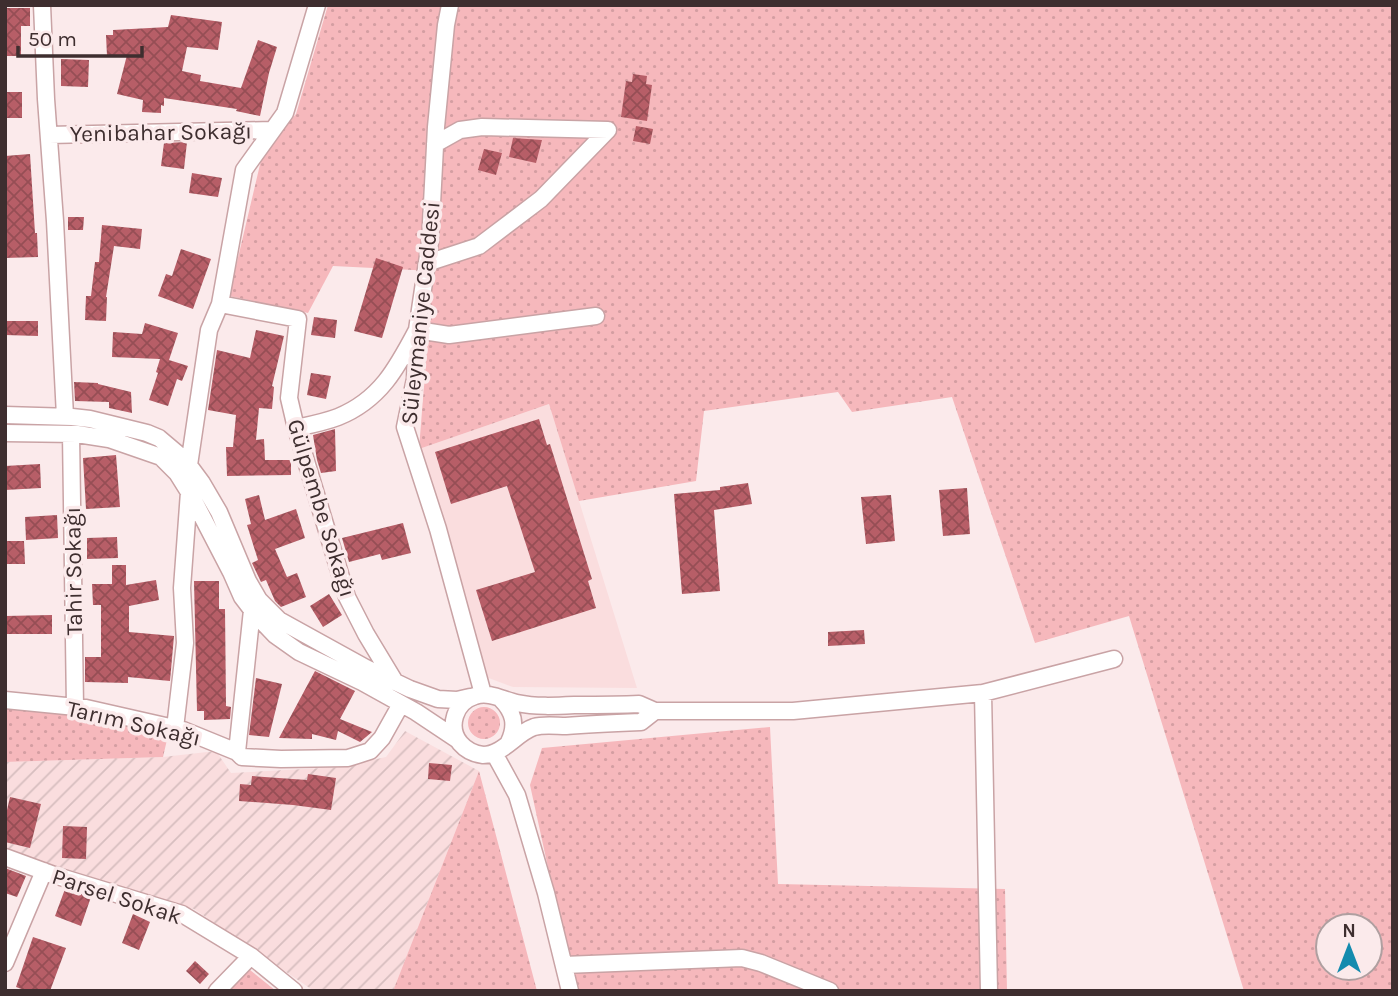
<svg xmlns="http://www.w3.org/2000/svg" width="1398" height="996" viewBox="0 0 1398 996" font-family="Karla,sans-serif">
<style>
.built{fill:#faddde}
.industrial{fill:url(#industrial-furrows)}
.green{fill:url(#green-dots);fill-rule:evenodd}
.building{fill:url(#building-cross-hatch)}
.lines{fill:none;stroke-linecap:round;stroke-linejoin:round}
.minor-casing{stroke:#c9a3a5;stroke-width:19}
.minor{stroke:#fff;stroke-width:16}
.labels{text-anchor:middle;stroke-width:7;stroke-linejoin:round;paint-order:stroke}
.street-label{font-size:23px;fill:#3e2e2f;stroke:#fbeaeb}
</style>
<defs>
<pattern id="industrial-furrows" width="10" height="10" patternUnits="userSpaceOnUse" patternTransform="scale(1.75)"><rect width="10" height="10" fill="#faddde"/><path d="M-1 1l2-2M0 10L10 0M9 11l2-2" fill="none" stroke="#d7bebf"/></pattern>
<pattern id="green-dots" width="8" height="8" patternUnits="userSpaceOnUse" patternTransform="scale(1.75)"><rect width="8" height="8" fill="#f6b8bc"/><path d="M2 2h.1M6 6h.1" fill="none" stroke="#d49ea2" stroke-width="1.8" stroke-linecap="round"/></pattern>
<pattern id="building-cross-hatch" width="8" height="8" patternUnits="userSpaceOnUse" patternTransform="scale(1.75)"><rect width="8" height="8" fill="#b75e67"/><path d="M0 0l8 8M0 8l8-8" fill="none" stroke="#964e55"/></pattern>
</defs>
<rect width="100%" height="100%" fill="#fbeaeb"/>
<path class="built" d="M549 404 637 688 513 687 486 677 419 449Z"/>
<path class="industrial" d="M405 731 479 771 393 991H314L194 909 5 850V762L163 757 216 751 231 773 341 767 386 757Z"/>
<path class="green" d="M328 5H1393V991H1244L1129 616 1035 643 952 397 852 412 838 392 704 411 696 481 579 501 549 404 419 449 433 271 333 266 308 313 229 296 262 156 296 114ZM1328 926H1370V968H1328Z
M468 723a16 16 0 1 1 32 0a16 16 0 1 1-32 0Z
M5 709 172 718 163 757 5 762Z
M770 727 778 884 1005 889 1007 991H575L530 785 542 748Z
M479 771 537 991H393Z
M250 970 276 991H224Z"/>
<path class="building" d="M5 8H30V26H21V56H5Z
M171 15 222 22 218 50 187 47 182 71 201 75 200 81 241 88 258 40 277 47 269 73 260 116 236 111 237 109 164 98V106L161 105V113L142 112 143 100 117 94 127 55 107 56 106 35H113V30L168 27Z
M61 59 89 60 88 87 61 86Z
M633 74 647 76 646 84 652 85 647 121 621 117 626 81 632 82Z
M5 92H22V118H5Z
M636 126 653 129 650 144 633 141Z
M513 138 542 140 536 163 509 157Z
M187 142 184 169 161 166 164 143Z
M484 149 502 153 496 175 478 170Z
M30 154 35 233H37L38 257 5 258V156Z
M192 173 222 178 218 197 189 193Z
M68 217H84L83 230H68Z
M102 225 142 229 140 249 114 246 106 297H107L106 321 85 320 86 296H91L95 262H99Z
M181 249 211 259 193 309 158 296 166 274 172 276Z
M376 258 403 267 382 338 354 331Z
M314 317 337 320 335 338 311 335Z
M5 321H38V336L5 335Z
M145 323 178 333 169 360 188 366 182 381 177 379 168 406 149 400 158 373 156 372 160 359 112 357 113 332 142 334Z
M256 330 284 336 272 386 274 387 272 409 259 408 256 440 264 439 265 460H291V475L227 476 226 447H233L236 415 208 410 217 350 250 358Z
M311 373 331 376 326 399 307 395Z
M74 382 98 383V384L131 392 132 413 109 408V402L75 401Z
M539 419 547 445 550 444 592 579 588 581 596 608 492 641 476 590 535 572 507 486 451 504 435 452Z
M335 429 336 471 321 473 317 460 313 435Z
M116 455 120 507 86 509 83 458Z
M40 464 41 488 5 490V466Z
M748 483 752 504 714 510 720 591 682 594 674 494 720 490V487Z
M967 488 970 534 943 536 939 490Z
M259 495 265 520 296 509 305 538 275 549 287 577 297 573 306 597 281 607 275 601 266 580 261 582 252 563 258 560 247 525 251 524 245 499Z
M891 495 895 541 866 544 861 497Z
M57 515 58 538 26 540 25 517Z
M403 523 411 553 382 560 380 554 349 562 342 538Z
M117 537 118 558 87 559V538Z
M5 541H24L25 564H5Z
M112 565H126V585L156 580 159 600 129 606V632L174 636 170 681 128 677V683L85 682V657H101V605H93L92 584H112Z
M194 581H219V609H225L226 706 231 707 230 719 204 720V711H197Z
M329 594 342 615 323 627 310 606Z
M52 615V634H5V616Z
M864 630 865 644 828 646V632Z
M315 671 355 691 340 719 372 732 360 742 338 731 336 740 312 734V739L279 738Z
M256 678 282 684 269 737 249 735Z
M429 763 452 765 450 781 428 779Z
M308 774 336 778 331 810 293 805 239 801 240 784 251 785 252 776 307 780Z
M10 797 41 804 30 848 5 842V819Z
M63 826 87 827 86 859 62 858Z
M5 868 26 876 17 897 5 893Z
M65 889 91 897 81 926 55 916Z
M133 914 150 922 139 950 122 943Z
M33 937 66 948 50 991H27L16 987Z
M195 961 209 974 200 984 186 971Z"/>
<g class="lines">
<g class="minor-casing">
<path id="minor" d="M42 5 46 99 55 221 65 416
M450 5 446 25 436 127 430 242 417 330 415 379 405 427 438 529 483 694
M49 135 272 130
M435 144 460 130 482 127 608 130
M427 263 479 246 541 199 608 130
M220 304 298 319 289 398 296 428 347 597 366 634 395 682
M5 415 72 417 90 419 147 433 159 438 185 460 202 483 219 512 248 581 259 600 279 620 366 668 410 689 438 699 457 700 470 697
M296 428C310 425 325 422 338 417 380 400 397 368 417 330L449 335 596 316
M5 433 77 434 109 439 161 457 177 473 192 497 231 572 242 597 255 614 275 635 299 652 362 682 416 712 458 740
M71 434 75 707
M983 693 989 991
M501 699C514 712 517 725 509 742
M5 700 86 708 183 730 237 752 242 757 281 759 348 758 370 751 382 738 401 704
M655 711 641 722C616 723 591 724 566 726 557 726 544 724 534 727 516 733 503 755 483 755 474 754 466 750 460 743 447 727 455 702 475 696 489 691 503 700 517 703 536 707 555 706 575 705 597 705 618 705 639 704L655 711H793L983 693 1114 659
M175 728 185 643 182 588 189 492V465L209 330 220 304 244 170 285 113 317 5
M237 752 252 610
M494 753 517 795 546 893 570 991
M5 857 54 875 182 914 251 956 294 991
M5 963 44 871
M564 965 742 958 761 963 830 991
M217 991 251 956"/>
</g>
<use href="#minor" class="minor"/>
</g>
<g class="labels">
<g class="street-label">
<text transform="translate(161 132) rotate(-1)" y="8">Yenibahar Sokağı</text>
<text transform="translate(420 313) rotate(-84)" y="8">Süleymaniye Caddesi</text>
<text transform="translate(322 508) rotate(73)" y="8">Gülpembe Sokağı</text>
<text transform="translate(73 571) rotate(-91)" y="8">Tahir Sokağı</text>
<text transform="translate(134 723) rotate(13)" y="8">Tarım Sokağı</text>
<text transform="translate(117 896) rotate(18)" y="8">Parsel Sokak</text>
</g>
</g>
<rect width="1398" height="996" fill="none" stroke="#3e2e2f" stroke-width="14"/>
<g transform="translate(1349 947)"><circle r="33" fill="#fbeaeb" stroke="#af9fa0" stroke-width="2"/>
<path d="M0-5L12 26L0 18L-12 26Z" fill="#148bae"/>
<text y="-10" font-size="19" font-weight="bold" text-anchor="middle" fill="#3e2e2f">N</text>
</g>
<path d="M18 46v10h124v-10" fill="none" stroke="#3e2e2f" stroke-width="3.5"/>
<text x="28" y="46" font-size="21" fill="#3e2e2f" stroke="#fbeaeb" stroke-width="5" paint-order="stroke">50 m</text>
</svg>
